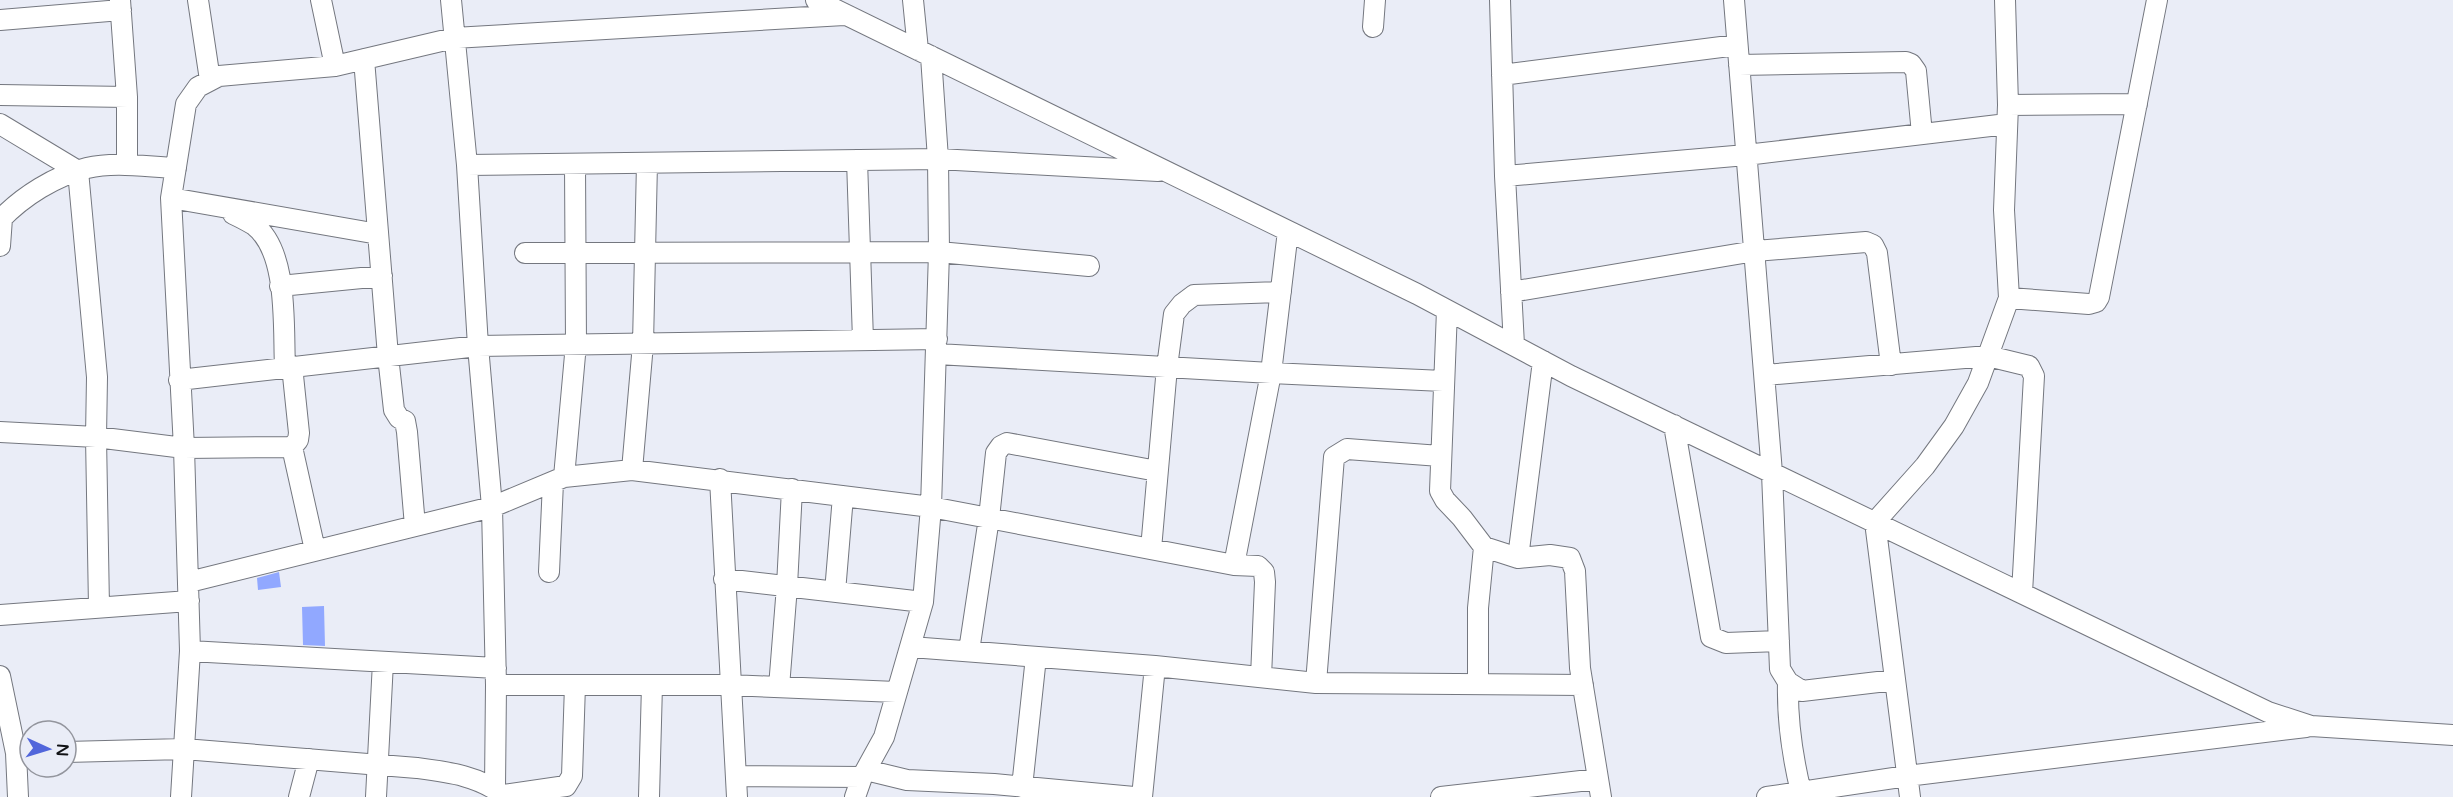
<svg xmlns="http://www.w3.org/2000/svg" width="2453" height="797" viewBox="0 0 2453 797" font-family="'Varela Round',sans-serif">
<style>
.building{fill:#91a8ff}
.lines{fill:none;stroke-linecap:round;stroke-linejoin:round}
.minor-casing{stroke:#74777f;stroke-width:22}
.minor{stroke:#fff;stroke-width:20}
</style>
<rect width="100%" height="100%" fill="#eaedf7"/>
<path class="building" d="M279 572 281 587 258 590 257 578Z
M324 606 325 646 303 645 302 607Z"/>
<g class="lines">
<g class="minor-casing">
<path id="minor" d="M120 0 127 97V165
M198 0 210 80
M321 0 335 66
M451 0 467 165 478 346 492 507 496 685 495 788
M816 0 1417 294 1571 376 2268 712 2311 726 2453 735
M913 0 918 50
M1500 0 1505 176 1514 345
M1734 0 1772 473 1780 669 1788 682 1802 691 1895 680
M0 20 121 10
M1373 27 1375 0
M364 59 388 356 394 410 399 418 405 421 407 432 415 526
M1739 65 1906 62 1911 64 1916 71 1922 134
M1502 75 1737 45
M0 95 127 97
M2008 105 2137 104
M0 124 78 171 97 377 96 437 99 607
M857 160 863 340
M467 165 938 159 1158 171
M1505 176 1746 155 2007 124
M171 198 378 234
M233 214C240 217 247 221 254 225 289 252 283 327 285 367
M0 220C23 196 55 176 87 168 115 161 148 167 176 168
M0 246 2 218
M525 253 939 252 1089 266
M280 286 382 276
M1511 292 1755 251 1866 242 1873 245 1877 253 1891 365
M2009 298 2089 304 2096 302 2099 297 2157 0
M1447 310 1440 491 1445 500 1462 518 1484 547 1518 558 1550 555 1570 558 1575 571 1580 668 1601 797
M937 354 1271 373 1443 381
M1765 375 1988 356 2029 366 2034 376 2022 593
M179 380 478 346 937 339
M1674 425 1711 637 1726 643 1779 641
M0 432 96 437 184 448 292 447
M292 447 315 550
M292 447 298 440 299 433 292 366
M632 470 643 344 647 163
M564 477 576 344 575 164
M720 479 737 797
M1151 549 1167 367 1174 314 1182 304 1194 295 1281 292
M1518 558 1543 361
M1234 565 1271 373 1288 231
M549 572 553 482
M724 579 923 602
M189 582 492 507 564 477 632 470 931 507 1234 565 1258 566 1264 572 1265 582 1261 677
M835 592 843 496
M0 615 189 601
M911 647 1155 666 1316 683 1583 685
M190 651 496 668
M969 651 989 518 996 453 1001 446 1007 443 1157 471
M0 676 16 753 18 797
M1788 682C1787 720 1792 755 1801 792
M1316 683 1334 457 1347 449 1440 456
M1478 684V608L1484 547
M496 685H729L896 692
M779 687 787 586 792 489
M66 752 184 749 417 768C448 772 481 776 505 797
M866 770 907 780 994 784 1134 797
M736 776 862 777
M1022 787 1036 657
M503 795 566 786 572 776 575 685
M181 797 190 651 184 448 171 198 186 104 198 87 219 76 335 66 454 38 844 15
M299 797 309 759
M376 797 383 662
M649 797 652 685
M855 797 862 777 884 737 923 602 931 507 939 252 938 159 931 56
M1142 797 1155 666
M1441 797 1598 779
M1767 797 1907 776 2306 727
M1910 797 1875 522 1925 466 1954 426 1978 383 2009 298 2004 210 2008 105 2005 0"/>
</g>
<use href="#minor" class="minor"/>
</g>
<g transform="translate(48 749) rotate(94)"><circle r="28" fill="#eaedf7" stroke="#93959d" stroke-width="1.5"/>
<path d="M0-4.5L10 22L0 15L-10 22Z" fill="#5166db"/>
<text y="-9" font-size="16" font-weight="bold" text-anchor="middle" fill="#111215">N</text>
</g>
</svg>
